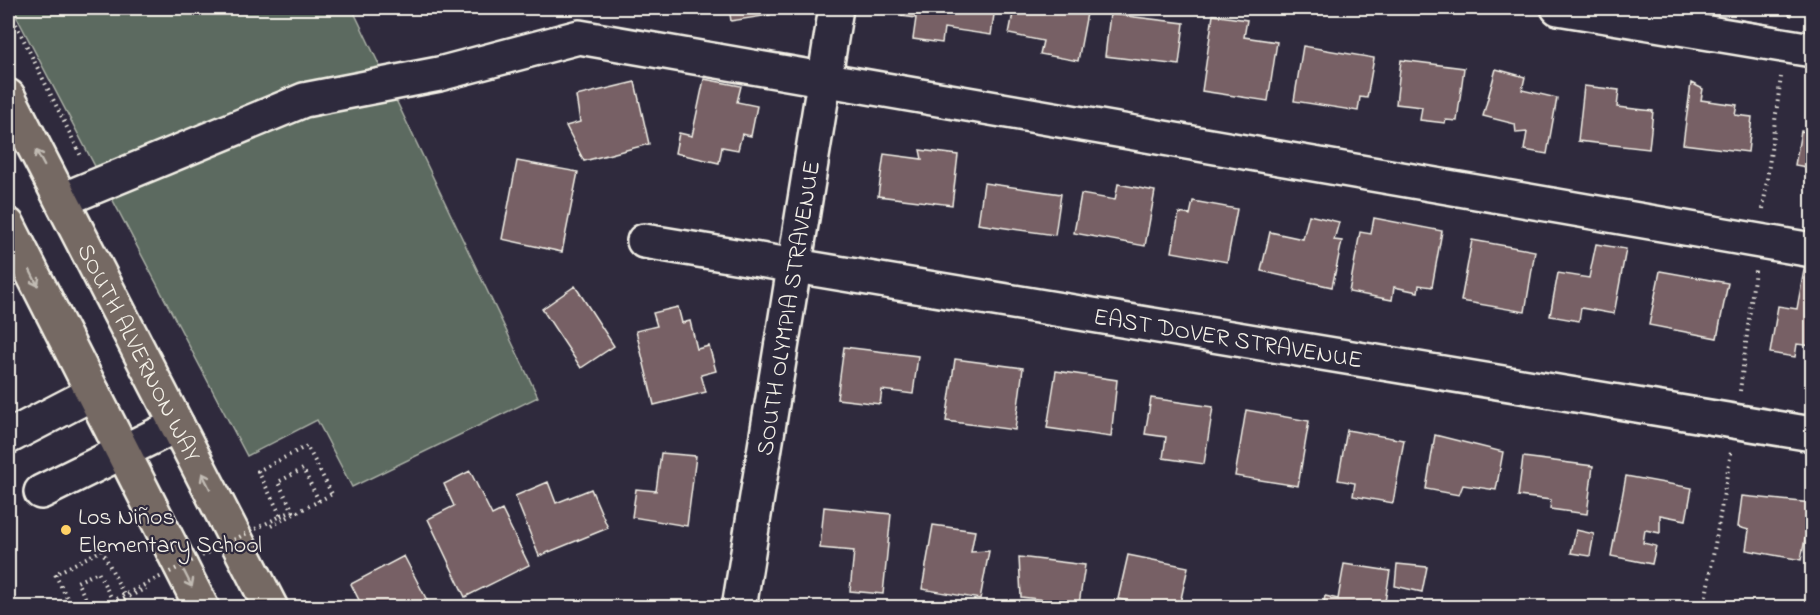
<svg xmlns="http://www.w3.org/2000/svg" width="1820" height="615" viewBox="0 0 1820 615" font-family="'Indie Flower',sans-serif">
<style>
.green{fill:#5c6a60;stroke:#a8aea4;stroke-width:1.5}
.building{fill:#776165;stroke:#f4f1e8;stroke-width:1.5}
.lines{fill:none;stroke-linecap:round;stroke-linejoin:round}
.minor-casing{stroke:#f4f1e8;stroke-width:38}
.major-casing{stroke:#f4f1e8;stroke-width:38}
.path{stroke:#f4f1e8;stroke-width:4;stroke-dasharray:1.5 4.5;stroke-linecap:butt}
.minor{stroke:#2f2a3d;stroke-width:33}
.major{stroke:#756964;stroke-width:33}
.path-bridge{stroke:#f4f1e8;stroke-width:4;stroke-dasharray:1.5 4.5;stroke-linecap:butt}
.oneway{stroke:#c1bbb3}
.poi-dot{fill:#ffd166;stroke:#2f2a3d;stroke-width:2}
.labels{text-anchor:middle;stroke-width:4.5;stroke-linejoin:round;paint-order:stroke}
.street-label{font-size:24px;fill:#f4f1e8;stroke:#2f2a3d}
.poi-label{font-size:24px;fill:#f4f1e8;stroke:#2f2a3d;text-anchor:start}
</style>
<rect width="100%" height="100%" fill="#2f2a3d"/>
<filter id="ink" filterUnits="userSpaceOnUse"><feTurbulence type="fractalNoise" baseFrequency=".0167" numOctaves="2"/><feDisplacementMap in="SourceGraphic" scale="12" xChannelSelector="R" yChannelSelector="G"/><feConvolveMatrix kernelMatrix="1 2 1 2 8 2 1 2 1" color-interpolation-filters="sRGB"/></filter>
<g filter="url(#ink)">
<path class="green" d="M12 8H352L538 397 352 487 317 420 247 456Z"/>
<path class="building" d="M729 8H768L770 15 731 21Z
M903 8H995L991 35 944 28 942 43 913 39 916 18 902 16Z
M1014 8H1088L1078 61 1040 54 1043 41 1009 34Z
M1110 14 1184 23 1179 65 1105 56Z
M1213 15 1247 20 1244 37 1277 42 1268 101 1202 91Z
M1303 46 1374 58 1367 98 1360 97 1358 111 1294 101Z
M1401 60 1464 68 1457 121 1446 120 1445 123 1420 120 1422 107 1396 104Z
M1496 69 1525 77 1522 90 1557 98 1547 154 1524 150 1527 132 1516 133 1515 124 1483 116Z
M704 79 741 86 737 102 757 106 751 136 742 134 738 150 722 147 719 163 675 153 679 133 692 136Z
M635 82 649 144 584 161 566 126 580 122 576 96Z
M1691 83 1703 89 1701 100 1737 105 1735 115 1752 117 1748 152 1683 144Z
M1584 86 1619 90 1617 107 1653 111 1649 149 1578 141Z
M1801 131 1812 133V168L1795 165Z
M920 150 958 155 952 205 878 196 884 154 922 159Z
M517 161 578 172 562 252 502 239Z
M984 183 1061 194 1055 235 978 224Z
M1118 184 1155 191 1145 246 1074 233 1081 194 1115 200Z
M1193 201 1237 209 1227 262 1172 252 1179 213 1190 215Z
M1309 215 1339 222 1334 240 1342 241 1332 287 1261 271 1270 232 1303 239Z
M1374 218 1442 231 1432 287 1419 285 1418 292 1394 287 1392 300 1349 292 1360 232 1371 234Z
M1472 240 1535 251 1525 312 1461 301Z
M1596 244 1626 249 1614 314 1581 308 1579 321 1550 316 1558 273 1589 278Z
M1806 259 1812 260V346L1797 344 1795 357 1770 353 1778 306 1797 309Z
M1660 271 1728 283 1717 338 1649 325Z
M575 286 614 346 581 368 542 309Z
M678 307 682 323 690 321 697 349 709 346 716 371 701 375 706 392 654 405 636 331 657 326 653 313Z
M844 347 918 356 913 394 882 390 880 404 837 399Z
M955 359 1023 368 1015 430 946 421Z
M1056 371 1117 380 1111 437 1047 428Z
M1151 398 1213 407 1204 464 1163 458 1166 437 1145 434Z
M1246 410 1309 421 1298 486 1235 476Z
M1347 430 1404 440 1393 503 1353 496 1355 483 1338 480Z
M1435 435 1503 452 1496 490 1463 485 1459 495 1426 489Z
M661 453 696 456 687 526 632 517 636 489 656 491Z
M1523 457 1593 466 1587 514 1550 509 1551 500 1518 496Z
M470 471 492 515 502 510 529 565 465 597 428 519 454 506 444 484Z
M1626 476 1692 488 1686 520 1660 515V533L1645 530 1643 543 1656 546 1652 564 1611 556Z
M548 482 556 503 591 489 608 528 539 556 515 496Z
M1742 496 1812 503 1801 560 1746 550 1749 530 1738 527Z
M824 507 891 514 883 594 850 591 854 551 820 548Z
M933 525 975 531 971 552 989 551 980 599 922 589Z
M1576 530 1594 534 1590 556 1571 553Z
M1128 555 1188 567 1179 608H1149V605L1118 599Z
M404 556 431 608H363L351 584Z
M1019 557 1085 565 1079 604 1021 597Z
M1344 564 1390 571 1384 608H1323L1325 596 1338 599Z
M1397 564 1427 567 1422 592 1395 586Z"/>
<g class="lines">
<g class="minor-casing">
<g id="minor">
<path d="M1558 8 1812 50"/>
<path d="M62 200 304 100 439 74 579 37 1812 250"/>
<path id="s1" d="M644 241 1812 434"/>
<path d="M8 437 93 393"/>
<path d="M41 492 177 425"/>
<path id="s2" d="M739 608 836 8"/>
</g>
</g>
<g class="major-casing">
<g id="major">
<path id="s3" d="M8 96 271 608"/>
<path d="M8 225 202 608"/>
</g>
</g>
<path class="path" d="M8 8 82 158
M1790 16 1792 8
M1763 209 1781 77
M1740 391 1755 270
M281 516 293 511 278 482 303 469 319 501
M271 526 332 494
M91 608 77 582 98 572 113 601 124 595
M108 608 146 588
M145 608 154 603
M1704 608 1731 452"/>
<use href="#minor" class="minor"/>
<use href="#major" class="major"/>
<path class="path-bridge" d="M72 608 55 574 102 550 124 595 281 516 258 471 307 446 332 494"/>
</g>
<defs><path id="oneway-shaft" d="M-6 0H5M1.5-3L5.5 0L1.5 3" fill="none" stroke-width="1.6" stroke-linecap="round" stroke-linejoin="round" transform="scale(1.5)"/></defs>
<g class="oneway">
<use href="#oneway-shaft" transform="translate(40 158) rotate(-118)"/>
<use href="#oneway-shaft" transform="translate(34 278) rotate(63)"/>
<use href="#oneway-shaft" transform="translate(206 481) rotate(-117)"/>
<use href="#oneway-shaft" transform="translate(188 579) rotate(63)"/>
</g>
</g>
<circle class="poi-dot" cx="66" cy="530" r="6"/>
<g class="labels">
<g class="street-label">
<text dy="8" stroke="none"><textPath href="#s2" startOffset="304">SOUTH OLYMPIA STRAVENUE</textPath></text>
<text dy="8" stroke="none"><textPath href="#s1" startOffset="592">EAST DOVER STRAVENUE</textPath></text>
<text dy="8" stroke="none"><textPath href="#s3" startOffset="288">SOUTH ALVERNON WAY</textPath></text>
</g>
<g class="poi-label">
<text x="78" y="524">Los Niños<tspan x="78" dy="28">Elementary School</tspan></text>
</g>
</g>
<rect width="1820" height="615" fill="none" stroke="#2f2a3d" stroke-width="30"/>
<rect x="15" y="15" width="1790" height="585" fill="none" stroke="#f4f1e8" stroke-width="2" filter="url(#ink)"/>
</svg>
